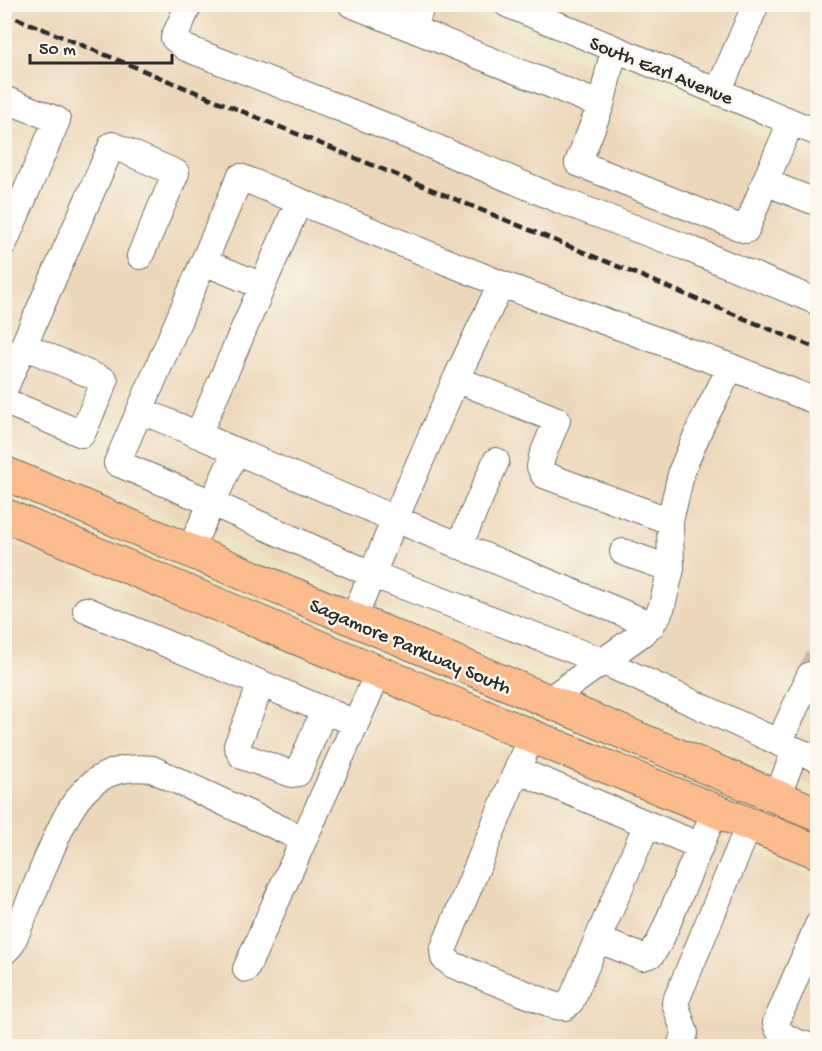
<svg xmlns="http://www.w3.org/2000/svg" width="822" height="1051" viewBox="0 0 822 1051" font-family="'Gochi Hand',sans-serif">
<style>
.built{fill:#ecd7ba}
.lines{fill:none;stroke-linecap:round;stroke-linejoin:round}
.minor-tunnel{stroke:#c5bea3;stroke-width:26;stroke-dasharray:26 13;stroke-linecap:butt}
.minor-casing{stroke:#6e6b60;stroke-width:28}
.major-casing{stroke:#6e6b60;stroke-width:35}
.minor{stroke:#fff;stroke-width:26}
.major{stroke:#fbbb8c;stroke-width:33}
.rail{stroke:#2b2b2b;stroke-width:4.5;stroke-dasharray:9 4.5;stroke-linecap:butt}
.labels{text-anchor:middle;stroke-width:5;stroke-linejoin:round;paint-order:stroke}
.street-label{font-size:20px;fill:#2b2b2b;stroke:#fbf7ec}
</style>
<rect width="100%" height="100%" fill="#fbf7ec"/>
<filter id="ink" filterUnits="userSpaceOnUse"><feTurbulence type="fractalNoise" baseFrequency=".0167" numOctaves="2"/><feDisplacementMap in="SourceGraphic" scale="12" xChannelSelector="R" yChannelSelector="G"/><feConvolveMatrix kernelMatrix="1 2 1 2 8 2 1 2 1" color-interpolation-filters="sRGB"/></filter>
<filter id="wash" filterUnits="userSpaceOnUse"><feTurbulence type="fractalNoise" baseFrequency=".008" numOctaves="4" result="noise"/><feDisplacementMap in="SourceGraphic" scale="24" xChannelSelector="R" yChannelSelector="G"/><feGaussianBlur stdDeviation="1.35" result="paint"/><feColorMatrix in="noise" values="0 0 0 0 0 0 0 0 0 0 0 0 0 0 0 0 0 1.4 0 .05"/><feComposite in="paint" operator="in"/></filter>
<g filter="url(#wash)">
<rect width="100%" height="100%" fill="#ebe3c1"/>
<path class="built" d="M4 5H443L817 160V788L5 446Z
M507 5H817V133Z
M4 540 817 880V1046H5Z"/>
</g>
<g filter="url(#ink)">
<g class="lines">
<path class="minor-tunnel" d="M810 675 818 656"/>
<g class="minor-casing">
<path id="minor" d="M189 4 174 38 186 48 378 123 562 201 685 247 818 302
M351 4 601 105 578 163 746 230 765 182 818 203
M507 4 818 133
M413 29 422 4
M718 92 756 4
M4 99 57 120 4 243
M601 105 614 49
M765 182 791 122
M204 262 262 286
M731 367 818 402
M4 390 112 145 176 173 140 256
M4 401 82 434 105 381 24 346
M140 410 240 177 501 284
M198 435 299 201
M236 451 212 503 371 574 602 661 795 750 777 798
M459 546 496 461
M189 551 212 503 117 463 140 410 395 519 456 379
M623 552 671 569
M86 610 355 723
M353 620 395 519 652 625
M261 684 237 746 242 756 292 774 298 773 324 710
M546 702 644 632 657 617 662 606 671 569 670 521 682 470 702 423 731 367 501 284 456 379 557 420 542 457 540 467 544 475 670 521
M531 736 443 950 444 958 453 965 556 1006 565 1007 571 1001 647 824
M779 743 810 675
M795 750 818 759
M517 770 700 846
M599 940 642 957 652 954 660 941 715 811
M4 952 11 945C23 918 34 891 45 864 67 812 85 761 152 769L303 839
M246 969 379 671
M680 1046 685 1033 675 1003 749 825
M808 1046C794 1041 780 1039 776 1023L818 925"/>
</g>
<g class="major-casing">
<path id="major" d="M4 473 818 814
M4 515 531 736 818 852"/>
</g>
<use href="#minor" class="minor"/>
<use href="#major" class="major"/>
<path class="rail" d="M4 13 818 349"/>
</g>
</g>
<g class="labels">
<g class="street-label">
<text transform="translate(662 69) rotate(22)" y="7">South Earl Avenue</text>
<text transform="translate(411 645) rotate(23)" y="7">Sagamore Parkway South</text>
</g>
</g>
<rect width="822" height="1051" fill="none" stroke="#fbf7ec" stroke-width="24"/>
<path d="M30 54v9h142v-9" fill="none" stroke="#2b2b2b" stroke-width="3"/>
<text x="39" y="54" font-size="18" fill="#2b2b2b" stroke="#fbf7ec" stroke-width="4.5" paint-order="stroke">50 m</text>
</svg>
